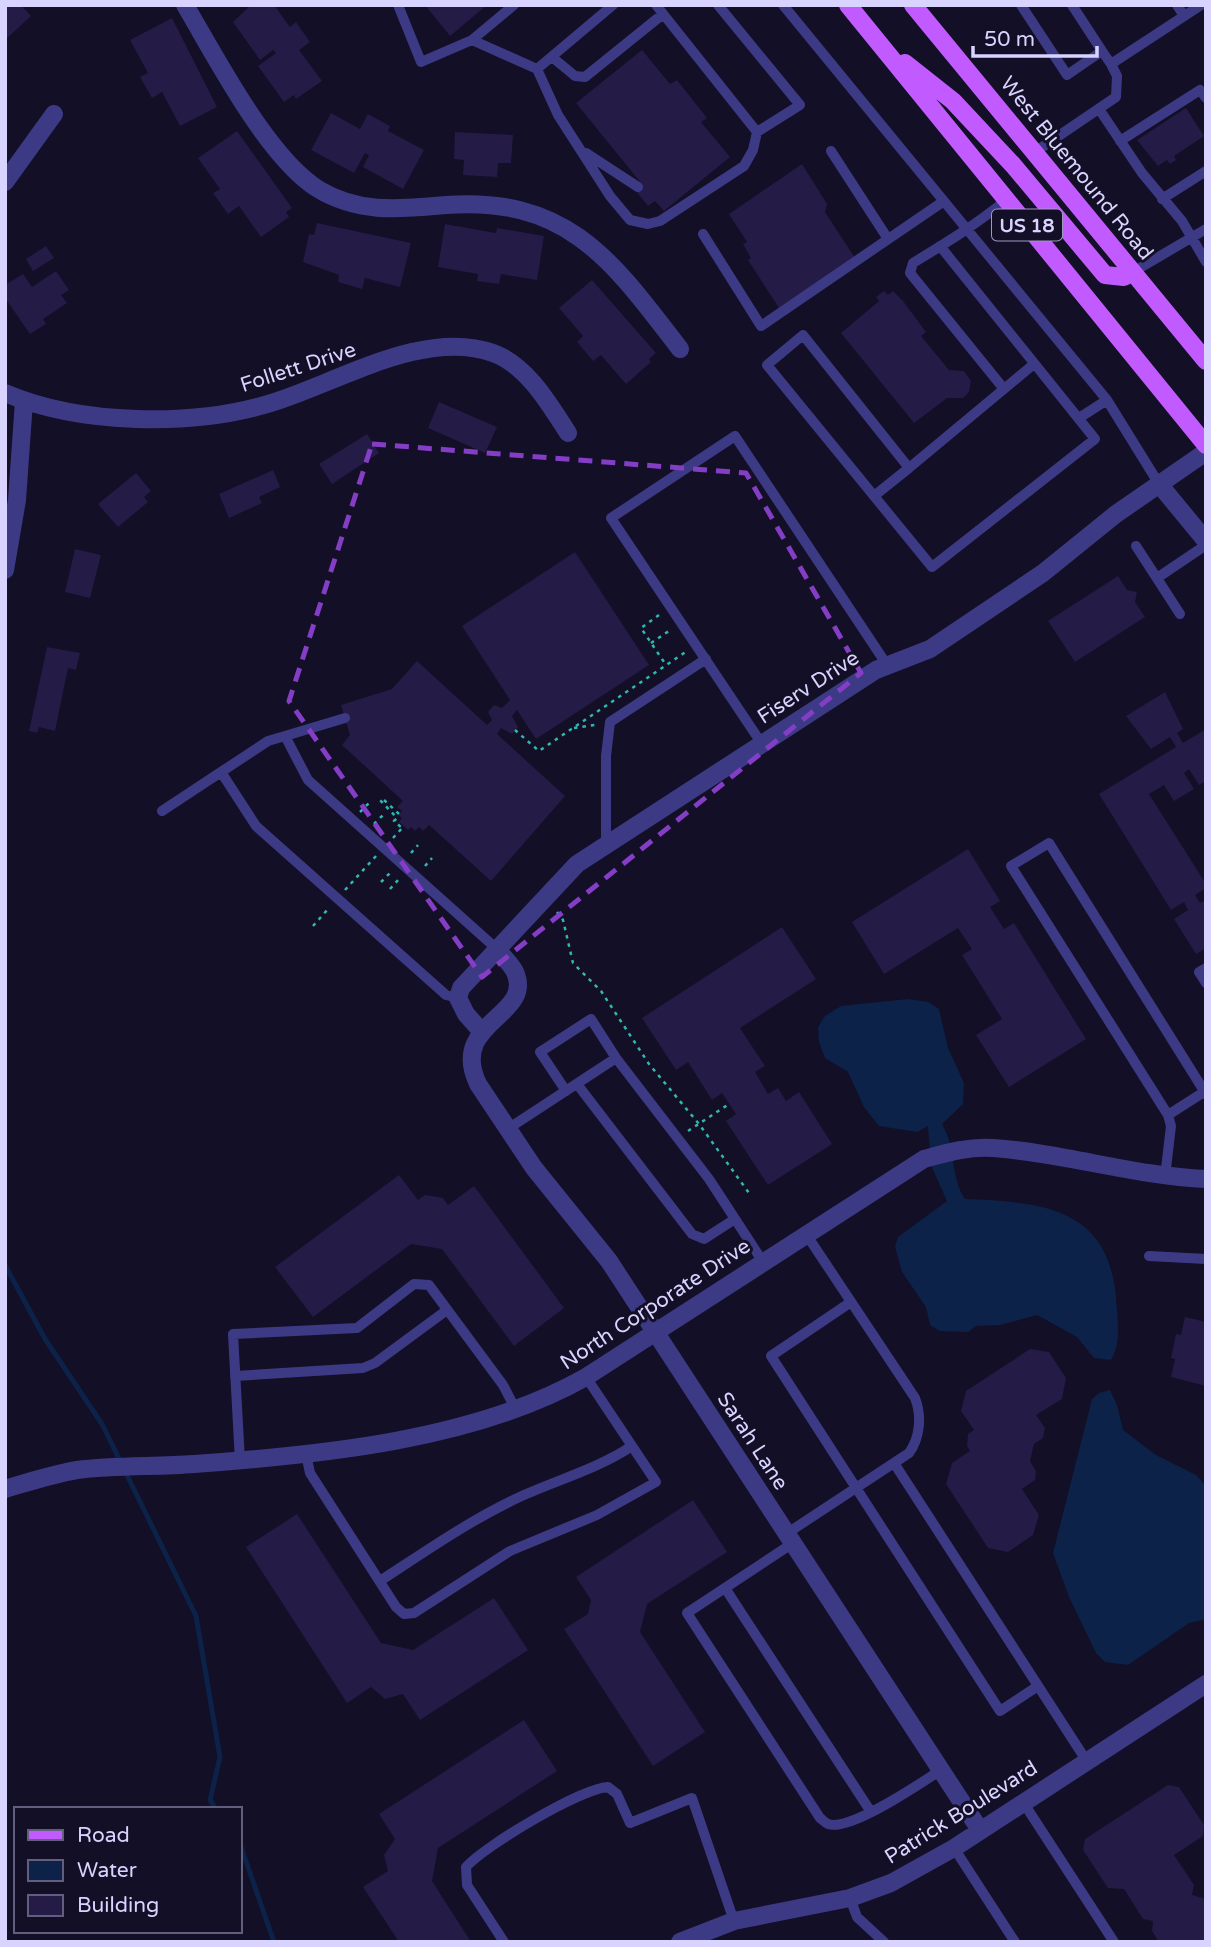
<svg xmlns="http://www.w3.org/2000/svg" width="1211" height="1947" viewBox="0 0 1211 1947" font-family="'Varela Round',sans-serif">
<style>
.water{fill:#0c2248}
.lines{fill:none;stroke-linecap:round;stroke-linejoin:round}
.stream{stroke:#0c2248;stroke-width:5}
.building{fill:#241b47}
.path{stroke:#2fb8b0;stroke-width:2.5;stroke-dasharray:3.5 5;stroke-linecap:butt}
.service{stroke:#3d3a85;stroke-width:10}
.minor{stroke:#3d3a85;stroke-width:18}
.primary{stroke:#c25bff;stroke-width:18}
.marked{fill:none;stroke:#843dc5;stroke-width:5;stroke-dasharray:14 9;stroke-linejoin:round}
.labels{text-anchor:middle;stroke-width:6;stroke-linejoin:round;paint-order:stroke}
.shield{fill:#130f26;stroke:#9e99be;stroke-width:2}
.shield-label{font-size:19px;font-weight:bold;fill:#d9d4ff}
.street-label{font-size:21px;fill:#d9d4ff;stroke:#130f26}
</style>
<rect width="100%" height="100%" fill="#130f26"/>
<path class="water" d="M908 999 928 1002 939 1009 948 1048 964 1083 963 1104 942 1124C956 1147 950 1177 965 1199 1041 1202 1108 1207 1116 1297 1117 1319 1122 1341 1111 1360L1094 1358 1077 1337 1037 1315 1000 1325 976 1326 968 1332 940 1331 930 1325 926 1307 902 1272 895 1247 898 1237 947 1201 931 1165 928 1126 917 1132 879 1126 864 1107 848 1072 825 1058 819 1042 818 1027 825 1016 841 1006Z
M1110 1390 1117 1405 1123 1430 1156 1455 1196 1475 1206 1486V1619L1189 1623 1128 1665 1105 1662 1096 1653 1069 1597 1053 1553 1092 1399 1099 1393Z"/>
<g class="lines">
<path class="stream" d="M5 1265 45 1339 102 1424 196 1616 220 1757 210 1800 216 1809
M240 1844 274 1942"/>
</g>
<path class="building" d="M5 5H21L31 16 5 40Z
M251 5H274L290 27 296 22 310 42 299 50 322 81 296 99 294 95 284 102 258 66 276 53 273 50 260 60 233 22Z
M425 5H487L450 36Z
M172 18 217 107 180 126 162 92 152 98 140 77 148 73 130 40Z
M642 50 670 84 677 80 707 118 701 122 730 157 664 211 655 201 648 206 635 190 641 183 576 103Z
M1186 108 1204 136 1174 156 1176 160 1170 164 1167 160 1158 166 1137 140Z
M331 113 360 129 368 114 390 126 388 131 424 150 403 189 363 167 369 155 365 153 354 173 311 150Z
M237 131 292 208 286 212 289 217 261 237 239 206 228 214 213 193 220 189 198 158Z
M455 132 513 135 511 163H498L497 177 463 175 464 160 454 159Z
M802 164 827 204 825 212 855 258 779 308 748 260 751 258 743 244 747 242 729 214Z
M317 223 411 243 400 287 365 278 362 289 338 282 339 275 303 262 309 234 314 235Z
M445 224 496 233 497 228 544 236 537 280 501 274 499 284 477 281 478 274 438 267Z
M46 246 54 258 33 271 26 259Z
M56 271 69 290 61 295 67 303 43 319 46 324 30 334 5 298V285L23 274 32 287Z
M592 280 656 353 649 359 651 362 626 384 601 355 593 361 577 342 583 336 559 308Z
M884 291 888 295 893 291 903 301 926 332 921 336 949 370 964 371 971 381 969 392 963 398H947L914 423 841 333 879 301 876 297Z
M439 402 497 427 485 453 428 428Z
M367 434 379 453 332 484 319 464Z
M273 470 280 487 259 497 262 503 229 518 219 494Z
M136 473 151 491 144 497 148 502 118 527 98 504Z
M75 549 101 555 90 598 65 592Z
M575 552 649 665 536 739 517 710 512 716 518 727 512 734 501 728 497 734 565 796 491 881 429 825 423 831 419 827 415 831 411 827 408 830 399 822 402 818 398 815 402 811 397 807 403 801 342 745 350 735 341 705 392 689 417 661 487 725 492 720 488 712 494 705 502 708 510 700 462 626Z
M1118 576 1127 590 1137 592 1135 602 1145 617 1075 662 1048 621Z
M47 647 80 653 76 670 68 668 55 731 39 727 37 733 29 731Z
M1165 692 1183 729 1177 733 1183 743 1206 729V781L1199 785 1189 769 1184 773 1194 789 1174 801 1164 785 1149 794 1206 884V888L1195 895 1200 903 1206 900V948L1196 954 1174 919 1188 910 1184 902 1171 910 1099 794 1176 747 1170 737 1151 749 1126 716Z
M968 849 1000 901 990 907 1004 929 1014 923 1086 1039 1009 1087 976 1035 1002 1019 962 955 972 949 958 928 884 974 852 922Z
M782 927 816 979 740 1028 765 1066 755 1072 768 1094 778 1088 786 1101 799 1092 832 1144 768 1185 726 1121 736 1114 722 1093 712 1100 688 1062 676 1070 642 1018Z
M399 1175 418 1200 425 1195 443 1198 448 1205 474 1186 564 1308 514 1346 442 1249 411 1244 313 1317 275 1267Z
M1185 1317 1206 1322V1386L1171 1377 1175 1359 1171 1358 1176 1334 1181 1335Z
M1030 1349 1049 1352 1066 1378 1062 1399 1036 1415 1045 1428 1043 1438 1034 1444 1030 1461 1036 1471 1035 1480 1022 1489 1039 1515 1033 1535 1008 1552 988 1548 946 1484 952 1463 970 1451 967 1446 968 1434 974 1430 961 1411 966 1391Z
M693 1500 727 1552 647 1604 640 1632 705 1732 653 1766 564 1629 588 1614 591 1600 576 1577Z
M297 1514 381 1643 413 1650 494 1598 528 1650 420 1720 403 1694 385 1699 371 1687 347 1703 246 1547Z
M524 1720 557 1771 438 1848 432 1881 471 1942H399L363 1887 388 1871 384 1855 395 1839 379 1814Z
M1168 1785 1179 1787 1204 1825 1203 1836 1174 1855 1194 1885 1192 1895 1203 1898 1206 1903V1942H1159L1152 1931 1153 1921 1143 1919 1124 1889 1108 1888 1083 1850 1085 1839Z"/>
<g class="lines">
<path class="path" d="M659 615 641 628 666 665
M651 643 672 629
M574 728 595 725
M515 730 539 751 687 651
M360 812 370 802
M399 814 383 799 380 800 397 818 394 821 402 828
M374 824 384 814
M393 838 404 826
M411 853 418 845
M425 866 432 858
M381 882 391 872
M390 889 399 879
M345 890 376 856
M557 912 563 920 573 963 601 991 649 1064 699 1124 749 1193
M313 926 329 908
M688 1131 729 1104"/>
<path class="service" d="M398 5 421 62 472 40 537 69
M613 5 537 69 558 115 610 196 630 220 648 224 660 221 744 166 753 150 757 132 800 105 718 5
M656 5 757 132
M783 5 1107 400 1159 484
M1021 5 1067 75 1102 51 1111 64
M1072 5 1102 51
M1177 5 1184 16
M472 40 514 5
M552 57 575 76 585 77 663 14
M1099 109 1142 173 1182 221 1206 262
M1120 141 1200 90 1206 98
M831 151 888 239
M1035 152 1116 97 1117 76 1111 64 1201 5
M586 153 638 187
M1162 199 1206 171
M703 234 761 326 944 201
M940 246 1095 439 932 567 767 365 803 335 909 468 1004 389 910 273 913 263C946 243 977 224 1006 200
M1133 272 1206 229
M1004 389 1034 364
M1079 418 1107 400
M874 496 909 468
M1136 546 1180 614
M1157 578 1206 545
M285 736 345 718
M762 744 611 518 735 436 887 665
M162 811 221 772
M606 845V756L610 722 706 659
M1206 968 1199 972 1206 983
M458 998 446 995 256 826 221 772 268 741 285 736 308 780 498 950
M577 1084 692 1234 704 1239 735 1219
M566 1091 540 1052 591 1019 616 1058 709 1179 763 1262
M1168 1115 1204 1092
M506 1130 616 1058
M1165 1177 1171 1126 1168 1115 1011 866 1049 843 1206 1094
M1149 1256 1206 1259
M851 1302 771 1356 1000 1711 1038 1686
M235 1376 363 1368 375 1363 447 1310
M306 1454 310 1473 396 1607 404 1614 414 1613 510 1551 597 1515 656 1482 586 1377
M240 1461 233 1334 357 1328 414 1284 429 1285 503 1385 516 1410
M894 1463 1086 1760
M786 1534 909 1453C920 1438 922 1416 915 1398L806 1234
M793 1543 687 1613 820 1818C823 1820 825 1823 828 1824 850 1832 922 1782 941 1770
M380 1581C426 1551 473 1518 524 1495 560 1479 599 1468 632 1446
M725 1588 871 1812
M1023 1802 1114 1942
M954 1848 1015 1942
M850 1898 857 1917 884 1942
M504 1942 467 1885 466 1867C486 1845 580 1789 608 1787L617 1794 630 1823 692 1798 734 1921"/>
<path class="minor" d="M185 5C216 57 267 157 318 189 359 214 400 209 446 205 569 196 613 262 680 349
M5 182 54 114
M5 393C80 425 193 427 271 403 337 383 424 328 493 353 527 365 550 405 568 433
M1159 484 1206 541
M5 570 17 500 24 401
M498 950C503 957 511 964 515 972 535 1017 448 1021 478 1084L534 1168 609 1261 980 1830
M482 1032 466 1014 458 998 461 988 577 864 876 670 930 649 1043 573 1116 514 1206 452
M5 1489C29 1482 53 1474 77 1470 115 1465 156 1467 194 1464 321 1455 475 1440 586 1377L924 1159C946 1153 970 1146 993 1148 1065 1153 1134 1176 1206 1179
M680 1942 734 1921 850 1898 891 1883 954 1848 1206 1684"/>
<path class="primary" d="M848 5 1206 445
M913 5 1206 361
M905 63 953 101 1013 165 1105 275 1124 277 1133 272"/>
</g>
<path class="marked" d="M372 444 746 473 861 673 482 977 289 701Z"/>
<g class="labels">
<rect class="shield" x="992" y="209.5" width="70" height="31" rx="5"/>
<g class="shield-label">
<text x="1027" y="232">US 18</text>
</g>
<g class="street-label">
<text transform="translate(1077 168) rotate(51)" y="7">West Bluemound Road</text>
<text transform="translate(298 367) rotate(-18)" y="7">Follett Drive</text>
<text transform="translate(808 687) rotate(-33)" y="7">Fiserv Drive</text>
<text transform="translate(655 1304) rotate(-33)" y="7">North Corporate Drive</text>
<text transform="translate(753 1441) rotate(57)" y="7">Sarah Lane</text>
<text transform="translate(961 1812) rotate(-32)" y="7">Patrick Boulevard</text>
</g>
</g>
<rect width="1211" height="1947" fill="none" stroke="#d9d4ff" stroke-width="14"/>
<rect x="14" y="1807" width="228" height="126" fill="#130f26" stroke="#625e7d" stroke-width="2"/>
<rect x="28" y="1830" width="35" height="10" fill="#c25bff" stroke="#625e7d" stroke-width="2"/>
<text x="77" y="1842" font-size="21" fill="#d9d4ff">Road</text>
<rect x="28" y="1860" width="35" height="21" fill="#0c2248" stroke="#625e7d" stroke-width="2"/>
<text x="77" y="1877" font-size="21" fill="#d9d4ff">Water</text>
<rect x="28" y="1895" width="35" height="21" fill="#241b47" stroke="#625e7d" stroke-width="2"/>
<text x="77" y="1912" font-size="21" fill="#d9d4ff">Building</text>
<path d="M973 46v10h124v-10" fill="none" stroke="#d9d4ff" stroke-width="3.5"/>
<text x="984" y="46" font-size="21" fill="#d9d4ff" stroke="#130f26" stroke-width="5" paint-order="stroke">50 m</text>
</svg>
